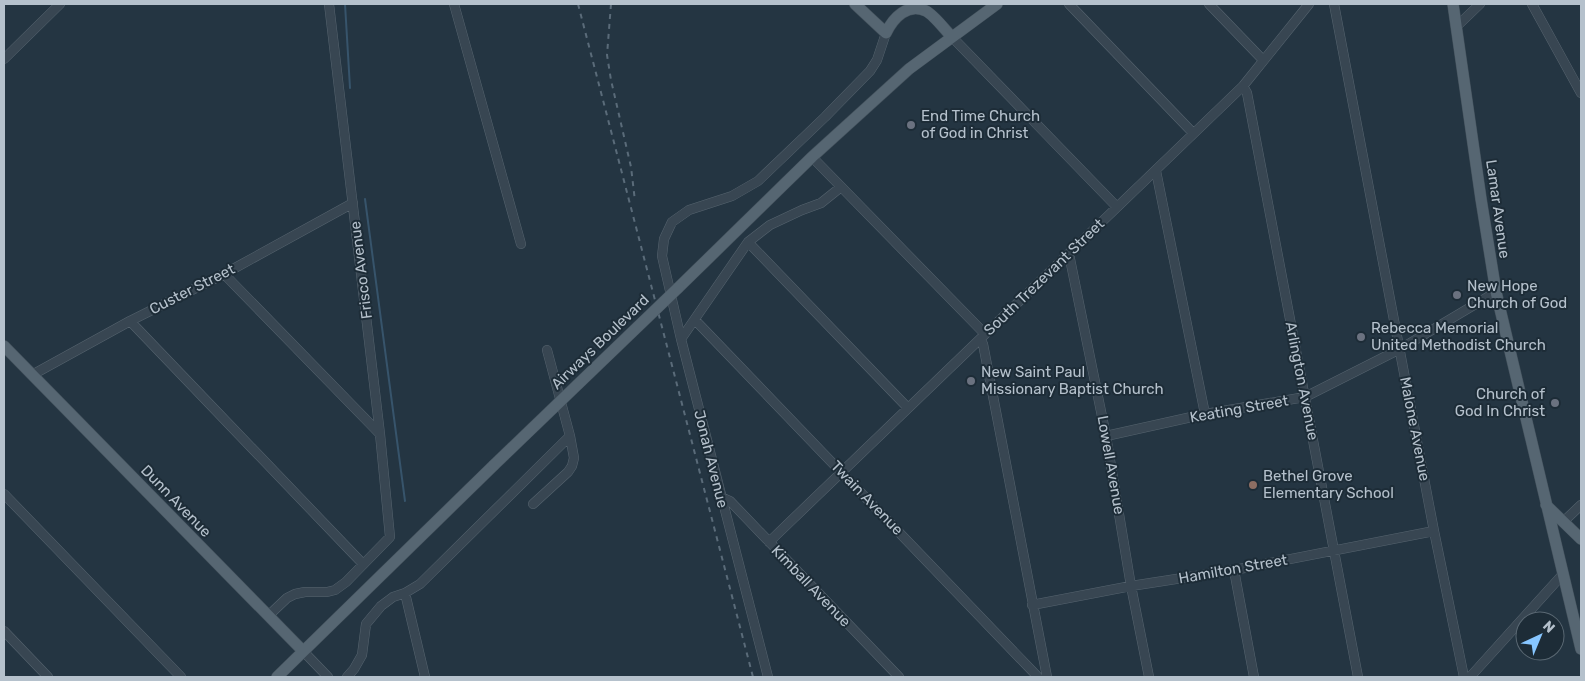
<svg xmlns="http://www.w3.org/2000/svg" width="1585" height="681" viewBox="0 0 1585 681" font-family="Rubik,sans-serif">
<style>
.lines{fill:none;stroke-linecap:round;stroke-linejoin:round}
.stream{stroke:#37546b;stroke-width:2}
.minor-casing{stroke:#56646f;stroke-width:10}
.major-casing{stroke:#42505b;stroke-width:12}
.minor{stroke:#384652;stroke-width:9}
.major{stroke:#566672;stroke-width:11}
.rail{stroke:#5a6b79;stroke-width:2;stroke-dasharray:5 5;stroke-linecap:butt}
.major-bridge-casing{stroke:#42505b;stroke-width:12;stroke-linecap:butt}
.major-bridge{stroke:#566672;stroke-width:11}
.worship-dot{fill:#6b7280;stroke:#1d2c37;stroke-width:2}
.education-dot{fill:#8d6e63;stroke:#1d2c37;stroke-width:2}
.labels{text-anchor:middle;stroke-width:4;stroke-linejoin:round;paint-order:stroke}
.poi-label{font-size:15px;fill:#b5c1cc;stroke:#1d2c37;text-anchor:start}
.street-label{font-size:15px;fill:#b5c1cc;stroke:#1d2c37}
</style>
<rect width="100%" height="100%" fill="#243542"/>
<g class="lines">
<path class="stream" d="M345 4 350 88
M365 199 405 501"/>
<g class="minor-casing">
<path id="minor" d="M454 4 521 244
M1069 4 1193 133
M1209 4 1263 60
M1334 4 1434 531 1464 677
M1532 4 1581 93
M1456 27 1480 4
M952 37 1117 207
M4 59 60 4
M1243 86 1247 93 1358 677
M812 157 985 334
M1156 171 1205 414
M748 242 908 408
M1069 254 1106 436 1131 586 1149 677
M224 274 380 434
M695 320 1038 677
M130 321 363 564
M681 339 748 242 770 225 802 210 821 203 841 187
M980 339 983 344 1047 677
M32 375 130 321 224 274 353 203
M1106 436 1205 414 1305 397 1400 349 1496 292
M4 494 181 677
M721 497 730 501 899 677
M533 504 568 472 572 466 574 458 570 436 547 350
M1564 521 1581 505
M769 542 1243 86 1309 4
M1234 570 1254 677
M405 593 425 677
M1032 605 1131 586 1234 570 1434 531
M268 616 287 598 295 594 305 592H327L335 590 346 582 390 537 380 434 329 4
M4 631 48 677
M303 651 328 677
M347 677 354 669 362 655 366 624 381 606 393 597 405 593 420 584 570 436
M768 677 681 339 662 256 664 239 672 222 689 210 732 196 758 181 825 117 870 71 877 60 886 33
M1470 677 1563 574"/>
</g>
<g class="major-casing">
<path id="major" d="M855 4 886 33C893 18 908 2 926 11 934 15 945 30 952 37
M1453 4 1481 199 1496 292 1581 649
M678 288 812 157 909 69 997 4
M4 346 303 651
M1546 505 1581 539
M277 677 494 465"/>
</g>
<use href="#minor" class="minor"/>
<use href="#major" class="major"/>
<path class="rail" d="M578 4 753 677
M611 4 607 55 611 80 631 167 635 201"/>
<g class="major-bridge-casing">
<path id="major-bridge" d="M494 465 678 288"/>
</g>
<use href="#major-bridge" class="major-bridge"/>
</g>
<g class="worship-dot">
<circle cx="911" cy="125" r="5"/>
<circle cx="1457" cy="295" r="5"/>
<circle cx="1361" cy="337" r="5"/>
<circle cx="971" cy="381" r="5"/>
<circle cx="1555" cy="403" r="5"/>
</g>
<circle class="education-dot" cx="1253" cy="485" r="5"/>
<g class="labels">
<g class="poi-label">
<text x="921" y="121">End Time Church<tspan x="921" dy="17">of God in Christ</tspan></text>
<text x="1467" y="291">New Hope<tspan x="1467" dy="17">Church of God</tspan></text>
<text x="1371" y="333">Rebecca Memorial<tspan x="1371" dy="17">United Methodist Church</tspan></text>
<text x="981" y="377">New Saint Paul<tspan x="981" dy="17">Missionary Baptist Church</tspan></text>
<text x="1545" y="399" text-anchor="end">Church of<tspan x="1545" dy="17">God In Christ</tspan></text>
<text x="1263" y="481">Bethel Grove<tspan x="1263" dy="17">Elementary School</tspan></text>
</g>
<g class="street-label">
<text transform="translate(1498 209) rotate(82)" y="5">Lamar Avenue</text>
<text transform="translate(361 270) rotate(-97)" y="5">Frisco Avenue</text>
<text transform="translate(1044 277) rotate(-44)" y="5">South Trezevant Street</text>
<text transform="translate(192 289) rotate(-27)" y="5">Custer Street</text>
<text transform="translate(600 342) rotate(-44)" y="5">Airways Boulevard</text>
<text transform="translate(1302 381) rotate(79)" y="5">Arlington Avenue</text>
<text transform="translate(1239 409) rotate(-10)" y="5">Keating Street</text>
<text transform="translate(1415 429) rotate(79)" y="5">Malone Avenue</text>
<text transform="translate(711 459) rotate(76)" y="5">Jonah Avenue</text>
<text transform="translate(1111 465) rotate(80)" y="5">Lowell Avenue</text>
<text transform="translate(867 498) rotate(46)" y="5">Twain Avenue</text>
<text transform="translate(176 501) rotate(46)" y="5">Dunn Avenue</text>
<text transform="translate(1233 569) rotate(-10)" y="5">Hamilton Street</text>
<text transform="translate(811 586) rotate(46)" y="5">Kimball Avenue</text>
</g>
</g>
<rect width="1585" height="681" fill="none" stroke="#b5c1cc" stroke-width="10"/>
<g transform="translate(1540 636) rotate(44)"><circle r="24" fill="#1d2c37" stroke="#5a6873"/>
<path d="M0-4L9 19L0 12L-9 19Z" fill="#87c6ff"/>
<text y="-8" font-size="14" font-weight="bold" text-anchor="middle" fill="#b5c1cc">N</text>
</g>
</svg>
